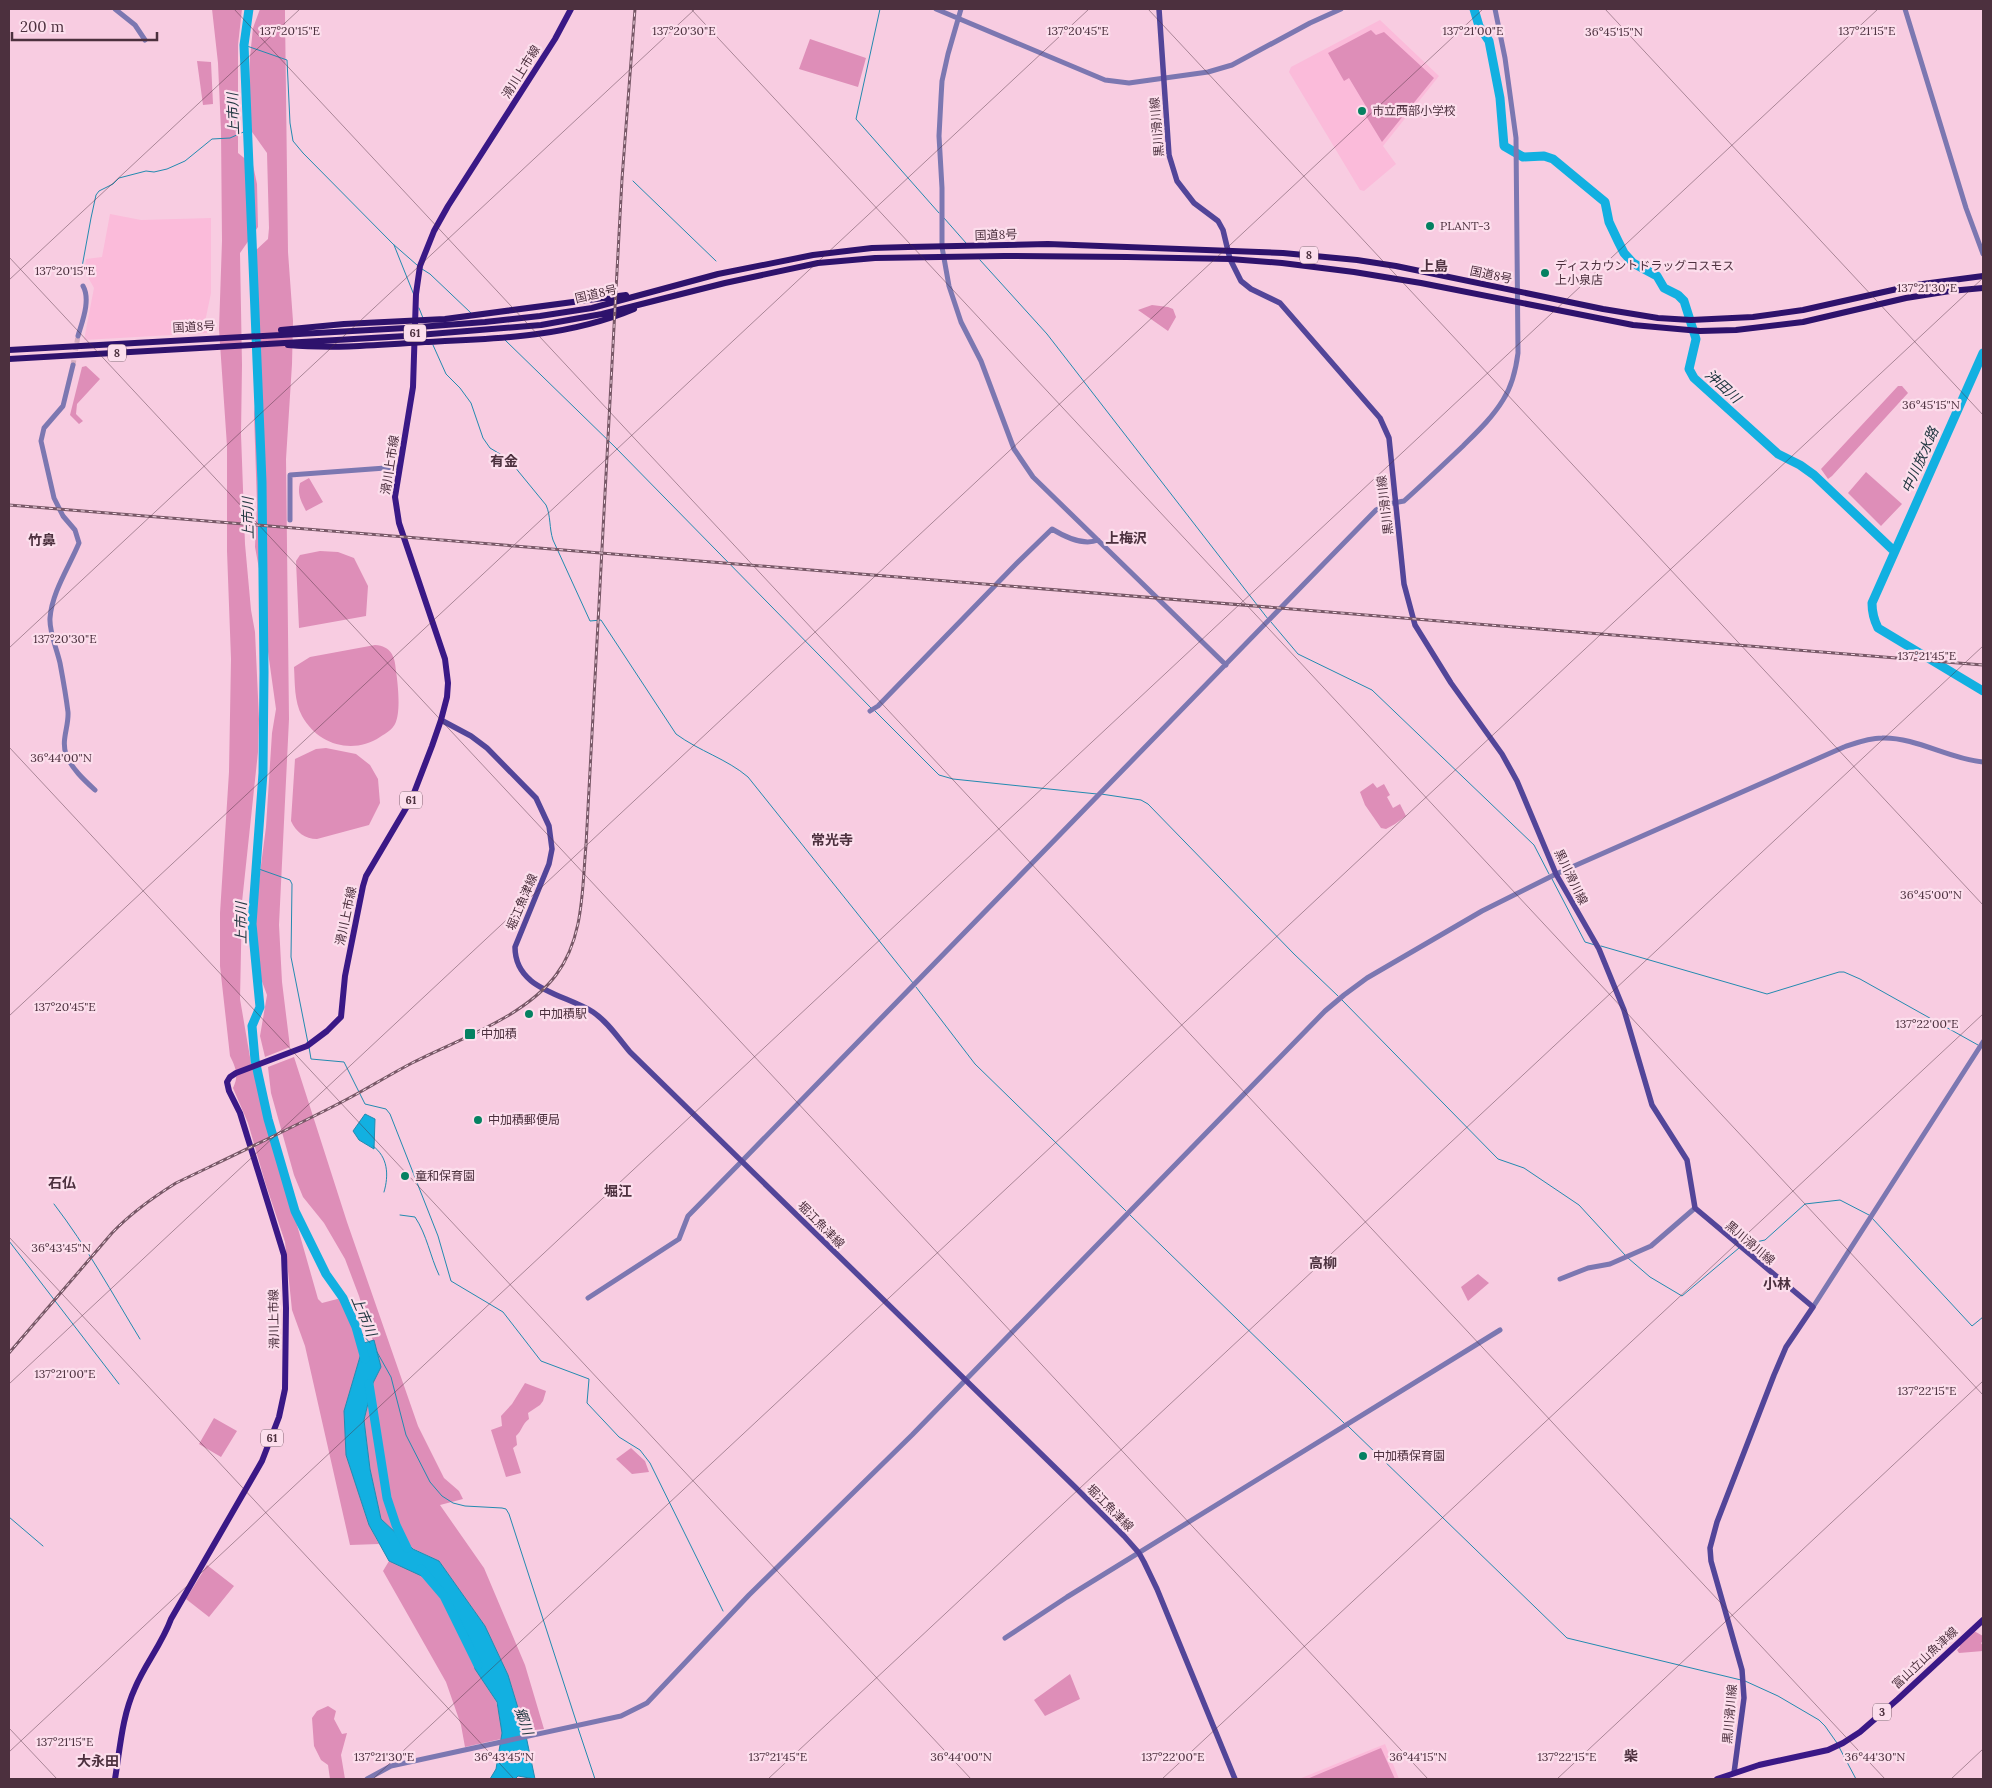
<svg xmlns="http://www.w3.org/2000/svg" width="1992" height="1788" viewBox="0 0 1992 1788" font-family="Lora,'Noto Sans JP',serif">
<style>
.built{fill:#fbbbda}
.green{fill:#de8eb8}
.water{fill:#12b0e1;stroke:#238ab0}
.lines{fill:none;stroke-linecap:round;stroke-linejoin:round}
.stream{stroke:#238ab0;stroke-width:1}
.river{stroke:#12b0e1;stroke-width:9}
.tertiary-tunnel{stroke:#d6adc0;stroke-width:5;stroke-dasharray:5 2.5;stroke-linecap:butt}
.tertiary{stroke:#7c77b1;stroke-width:5}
.secondary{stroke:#534599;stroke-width:5.5}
.primary{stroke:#3a1886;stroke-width:6}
.trunk{stroke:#2e126c;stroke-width:6}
.rail-casing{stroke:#785867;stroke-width:3}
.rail{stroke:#fcdeec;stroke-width:1;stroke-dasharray:4;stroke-linecap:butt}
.ticks{fill:none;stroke:#4c303e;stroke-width:1;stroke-opacity:0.45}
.poi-dot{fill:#048161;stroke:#fcdeec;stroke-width:2}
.labels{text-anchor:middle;stroke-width:4.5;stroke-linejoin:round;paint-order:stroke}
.shield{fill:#fcdeec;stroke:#816472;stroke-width:1}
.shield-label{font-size:11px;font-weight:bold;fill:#4c303e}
.street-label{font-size:12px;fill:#4c303e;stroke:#fcdeec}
.poi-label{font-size:12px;fill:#4c303e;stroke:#fcdeec;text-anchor:start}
.water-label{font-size:14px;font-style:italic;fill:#223842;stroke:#fcdeec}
.neighbourhood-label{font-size:14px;font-weight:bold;fill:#4c303e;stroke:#fcdeec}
.ticks-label{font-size:12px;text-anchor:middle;fill:#4c303e;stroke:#fcdeec;stroke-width:4.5;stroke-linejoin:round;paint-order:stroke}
</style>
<rect width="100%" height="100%" fill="#f8cce1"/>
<path class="built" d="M1380 20 1439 76 1383 146 1396 164 1364 191 1360 190 1289 72 1291 67Z
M110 214 141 220 211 218V293L205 322 207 333 84 340 94 288 89 279 85 267 86 259 102 257Z
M1385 1744 1399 1779H1299Z"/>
<path class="green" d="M212 9H242L238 45V153L253 165 257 184 258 227 240 253 242 365 241 434 245 544 251 610 255 632 259 719 258 752 242 902 240 999 251 1063 318 1299 322 1303 345 1297 364 1343 344 1411 346 1455 369 1525 379 1544 350 1545 305 1346 292 1310 285 1242 265 1182 248 1123 233 1088C239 1076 236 1068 230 1056L220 966V913L229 772 231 659 227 551V446L219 329 222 241 221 131 218 63Z
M260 9H285V15L288 252 293 321 292 364 286 459 289 719 279 925 282 982 290 1047 265 1057 260 1036 267 995 250 949 266 827 272 733 276 709 268 652 266 607 255 547 257 505 254 414 260 366 253 320 255 251 268 239 269 228 267 153 252 132 249 112 250 57 253 28Z
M1371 30 1376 35 1384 32 1434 78 1382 142 1363 111 1367 108 1349 78 1344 81 1328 53Z
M810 39 866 58 858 87 799 69Z
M197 61 211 62 213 104 203 105Z
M1152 305 1168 307 1173 309 1176 317 1168 331 1138 310Z
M86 366 100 379 77 404 76 414 83 421 79 424 70 415 82 367Z
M1898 386H1902L1908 393 1832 476 1828 479 1821 469Z
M1866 472 1902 504 1881 526 1848 493Z
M309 478 323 502 306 511C301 501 297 494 300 483Z
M320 551 338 552 354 558 368 586 366 616 299 628 296 561 300 555Z
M375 645C391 646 395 656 396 671 398 685 401 712 395 724 392 730 386 733 380 737 353 755 318 745 302 716 294 701 295 683 294 667L310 657Z
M326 748 356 754 370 765 378 779 380 803 369 825 317 839C305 839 296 832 291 821L295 759 316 749Z
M1373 783 1377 788 1384 784 1390 795 1387 797 1393 808 1400 804 1406 816 1395 824 1386 829 1381 828 1365 805 1360 792Z
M294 1057 347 1222 418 1426 444 1478 459 1491 463 1499 440 1505 484 1568 525 1665 544 1729 525 1731 508 1675 485 1626 439 1561 412 1548 381 1519 370 1469 364 1421 373 1383 381 1367 359 1296 345 1259 324 1223 303 1197 294 1175 271 1093 268 1067Z
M1478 1274 1489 1283 1468 1301 1461 1287Z
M525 1383 546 1391 543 1401 540 1405 528 1413 529 1419C522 1424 522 1431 516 1436L517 1445 513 1448 521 1473 506 1477 491 1430 502 1426 501 1416 512 1404Z
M214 1418 237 1431 221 1457 199 1444Z
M631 1448 645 1461 649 1472 632 1474 616 1459Z
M389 1561 439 1583 468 1636 475 1669 496 1701 503 1731 501 1739 465 1747 461 1725 446 1682 383 1571Z
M207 1565 234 1586 209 1617 186 1599Z
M1974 1631 1983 1636V1641L1981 1643 1983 1646V1651L1959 1653 1957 1650 1960 1647 1959 1645Z
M1070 1674 1080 1699 1045 1716 1034 1700Z
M328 1706 336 1711 334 1719 342 1734 347 1733 341 1755 345 1779H330L328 1765 321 1760 314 1746 312 1718 317 1711Z
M1381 1748 1395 1779H1307Z"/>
<path class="water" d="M365 1114 375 1119 374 1149 359 1140 353 1131Z
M374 1340 381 1367 373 1383 364 1420 370 1469 381 1519 413 1549 439 1561 485 1626 508 1675 525 1731 535 1779 518 1776 515 1779H490L496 1769 502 1733 497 1702 475 1669 468 1636 439 1584 389 1561 369 1525 346 1455 344 1411 364 1343Z"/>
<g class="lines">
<path class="stream" d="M880 9 856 119 939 213
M244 45 287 60 290 123 293 141 303 153 393 244 417 265
M633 181 716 261
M944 218 966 243
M394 245 414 295
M980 260 1047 334 1268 619
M82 267 91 218 96 195 99 191 113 184 119 178 146 171 154 172 167 169 185 161 212 139 230 138 248 130
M422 269 430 274 471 313
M419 308 423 318
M505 340 615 447 871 708
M433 345 446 374 460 388 471 403 483 438 490 448 505 457 514 466 546 505C551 516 549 528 553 540L590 621 601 620 676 734C699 751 727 759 748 777L913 983
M1271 622 1298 654 1372 690 1534 845 1549 874
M874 710 939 775 953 779 1097 794
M1101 794 1141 800 1148 804 1294 954 1338 996
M256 868 290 880 292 884 291 957 308 1043
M1551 877 1585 942 1595 945
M1601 946 1767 994 1839 972H1844L1860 979 1978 1045
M916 987 975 1064 1126 1211
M1341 999 1498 1159 1524 1168 1579 1205 1625 1255
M309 1047 311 1059 344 1062 365 1104 386 1109 390 1114 438 1236 451 1281 503 1312 541 1361 589 1379 587 1403 619 1437 640 1450 650 1463 723 1611
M373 1146C388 1157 389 1175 384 1192
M54 1204C87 1247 112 1293 140 1339
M1129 1214 1345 1424
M400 1215 415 1217C427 1235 430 1256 439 1275
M1872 1218 1972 1326 1983 1317
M9 1241 119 1384
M1742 1245 1765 1240 1805 1204 1840 1200 1869 1215
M1628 1258 1650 1277 1682 1296 1739 1248
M356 1327 370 1343
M377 1352 391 1377 406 1435 430 1482 442 1496 453 1503 465 1506 502 1508 506 1509 509 1514 577 1724
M1348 1426 1567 1638 1741 1680
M9 1517 43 1546
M1745 1681 1778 1696 1819 1720 1825 1726 1837 1743
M578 1728 595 1779
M1839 1747 1856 1779"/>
<path class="river" d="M249 9 244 45 262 482 264 672 263 773 252 924 260 1007 252 1026 255 1060 268 1119 295 1211 326 1274 343 1298 356 1327 365 1359
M1474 9 1479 26 1489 41 1500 98 1504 146 1523 157 1544 156 1553 159 1605 202 1609 222 1618 241 1624 253 1633 263 1657 276 1664 288 1678 295 1684 301 1696 339 1689 369 1694 378 1778 454 1800 465 1814 475 1894 551
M1983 353 1872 603C1872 612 1874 620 1878 628L1983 691
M369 1384 387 1498 396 1525 407 1548
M421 1569 444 1596 478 1665"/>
<path class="tertiary-tunnel" d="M73 365 78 336"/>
<path class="tertiary" d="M115 9 135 25 145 40
M936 9 1105 80 1129 83 1208 72 1232 65 1310 23 1341 9
M961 9 948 54 942 81 941 98 939 136 942 188V247L949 286 961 322 981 361 1014 449 1033 477 1226 665
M1905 9 1966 208 1983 254
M78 336C82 322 91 300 83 286
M73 365 63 406 44 428 41 441 54 498 63 516 75 530 79 543C69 567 52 592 50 618 49 632 57 649 60 663 63 679 66 696 68 712 69 726 61 740 66 754 71 768 84 780 95 790
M290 520V475L399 467
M870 711 878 706 1017 563 1052 529C1065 537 1083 546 1098 540
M1560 1279 1588 1268 1610 1264 1651 1246 1695 1208
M588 1298 679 1239 688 1216 742 1161 1376 510 1388 504 1404 501C1424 483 1443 465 1463 446 1477 432 1492 418 1503 400 1512 386 1516 369 1518 353L1516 138 1505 58 1495 9
M1813 1307 1983 1042
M1005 1638 1067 1597 1500 1330
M367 1779 391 1766 621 1716 647 1703 749 1595 912 1435 1325 1011 1344 995 1367 978 1482 911 1556 874 1844 747C1856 743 1868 738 1882 738 1916 737 1949 759 1983 762"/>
<path class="secondary" d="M1159 9 1169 155 1177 181 1194 203 1218 221 1223 230 1230 259 1241 281 1251 289 1280 303 1380 418 1389 438 1404 584 1415 625 1451 683 1502 754 1517 781 1556 874 1599 949 1624 1010 1652 1105 1687 1160 1695 1208 1813 1307 1786 1347 1774 1375 1717 1522 1710 1548 1711 1561 1742 1670 1744 1698 1734 1773
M441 720 471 736 487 748 536 798 549 826 552 849 549 864 515 947C515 990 565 994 593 1012 608 1022 619 1039 630 1052L1075 1487 1124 1536 1139 1553 1144 1562 1157 1589 1235 1779"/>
<path class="primary" d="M115 1779C120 1749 122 1716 135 1688 145 1664 162 1644 171 1619L262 1461 279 1417 285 1389 286 1308 284 1255 240 1113 229 1091 227 1082 230 1077 236 1073 307 1046 327 1031 341 1017 345 976 363 886 366 876 412 798 432 746 441 720 447 697 448 683 445 659 399 523 395 497 413 387 416 294 420 266 434 231 448 206 555 39 571 9
M1717 1779 1759 1765 1828 1750 1843 1743 1860 1732 1898 1699 1983 1620"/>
<path class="trunk" d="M281 330 344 324 445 319 626 295
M288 345C334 349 379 345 425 342 495 339 568 337 634 309
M9 350 406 328 485 322 540 316 592 308 718 274 813 255 872 248 908 247 1048 244 1283 253 1357 260 1396 266 1603 309 1658 318 1691 320 1753 317 1803 310 1915 285 1983 276
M9 359 406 336 541 325 602 314 725 283 818 263 875 258 1004 256 1127 257 1230 259 1282 263 1354 272 1421 283 1633 325 1700 331 1736 330 1803 322 1906 298 1950 291 1983 288"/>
<g class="rail-casing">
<path id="rail" d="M9 505 1983 665
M9 1353 112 1233C131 1213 152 1198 176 1183 228 1158 281 1133 332 1107 359 1094 385 1077 412 1063 457 1040 525 1017 556 975 584 938 582 889 586 845L622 179 635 9"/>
</g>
<use href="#rail" class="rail"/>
</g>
<path class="ticks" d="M234 9 1885 1779M691 9 1983 1395M1148 9 1983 905M1605 9 1983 415M9 257 1428 1779M9 280 300 9M9 648 695 9M9 747 971 1779M9 1016 1089 9M9 1237 514 1779M9 1384 1483 9M9 1728 57 1779M9 1752 1878 9M373 1779 1983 278M768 1779 1983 646M1162 1779 1983 1014M1557 1779 1983 1381M1951 1779 1983 1749"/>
<g class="poi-dot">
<circle cx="1362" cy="111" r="5"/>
<circle cx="1430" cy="226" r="5"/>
<circle cx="1545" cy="273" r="5"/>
<circle cx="529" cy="1014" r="5"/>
<rect x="464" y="1028" width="12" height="12" rx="2.5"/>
<circle cx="478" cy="1120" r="5"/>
<circle cx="405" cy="1176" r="5"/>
<circle cx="1363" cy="1456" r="5"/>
</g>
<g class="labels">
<g class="shield">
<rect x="1300" y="246.5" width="18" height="17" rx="4"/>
<rect x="404" y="324.5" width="22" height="17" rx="4"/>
<rect x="108" y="344.5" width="18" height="17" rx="4"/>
<rect x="400" y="791.5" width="22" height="17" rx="4"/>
<rect x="261" y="1429.5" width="22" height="17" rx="4"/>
<rect x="1873" y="1703.5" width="18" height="17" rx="4"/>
</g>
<g class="shield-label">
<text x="1309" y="259">8</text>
<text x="415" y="337">61</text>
<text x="117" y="357">8</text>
<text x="411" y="804">61</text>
<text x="272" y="1442">61</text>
<text x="1882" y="1716">3</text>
</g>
<g class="street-label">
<text transform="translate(521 72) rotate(-58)" y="4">滑川上市線</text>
<text transform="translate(1157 127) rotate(-95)" y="4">黒川滑川線</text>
<text transform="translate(996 235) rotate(-2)" y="4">国道8号</text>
<text transform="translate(1491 275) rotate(12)" y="4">国道8号</text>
<text transform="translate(596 294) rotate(-13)" y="4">国道8号</text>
<text transform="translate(194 327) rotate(-3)" y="4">国道8号</text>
<text transform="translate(390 465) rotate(-81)" y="4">滑川上市線</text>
<text transform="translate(1385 505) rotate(-97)" y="4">黒川滑川線</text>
<text transform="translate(1571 877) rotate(64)" y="4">黒川滑川線</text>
<text transform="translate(522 902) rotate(-67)" y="4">堀江魚津線</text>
<text transform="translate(346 916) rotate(-78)" y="4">滑川上市線</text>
<text transform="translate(821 1225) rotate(45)" y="4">堀江魚津線</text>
<text transform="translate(1750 1243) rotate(40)" y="4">黒川滑川線</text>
<text transform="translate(274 1319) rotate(-91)" y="4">滑川上市線</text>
<text transform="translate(1110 1508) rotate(45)" y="4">堀江魚津線</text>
<text transform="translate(1925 1658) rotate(-43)" y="4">富山立山魚津線</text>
<text transform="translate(1730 1714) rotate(-85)" y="4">黒川滑川線</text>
</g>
<g class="poi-label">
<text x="1372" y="115">市立西部小学校</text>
<text x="1440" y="230">PLANT-3</text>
<text x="1555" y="270">ディスカウントドラッグコスモス<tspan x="1555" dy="14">上小泉店</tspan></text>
<text x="539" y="1018">中加積駅</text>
<text x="481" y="1038">中加積</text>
<text x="488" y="1124">中加積郵便局</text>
<text x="415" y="1180">童和保育園</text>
<text x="1373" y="1460">中加積保育園</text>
</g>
<g class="water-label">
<text transform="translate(233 114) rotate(-92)" y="5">上市川</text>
<text transform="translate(1723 386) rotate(42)" y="5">沖田川</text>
<text transform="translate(1920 460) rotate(-66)" y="5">中川放水路</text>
<text transform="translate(248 518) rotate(-91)" y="5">上市川</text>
<text transform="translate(241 923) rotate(-90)" y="5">上市川</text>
<text transform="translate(364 1316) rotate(67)" y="5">上市川</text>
<text transform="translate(524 1721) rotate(70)" y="5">郷川</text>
</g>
<g class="neighbourhood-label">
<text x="1434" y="271">上島</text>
<text x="504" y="466">有金</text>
<text x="1126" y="543">上梅沢</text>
<text x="42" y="545">竹鼻</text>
<text x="832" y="845">常光寺</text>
<text x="62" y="1188">石仏</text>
<text x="618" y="1196">堀江</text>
<text x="1323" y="1268">高柳</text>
<text x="1777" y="1289">小林</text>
<text x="1631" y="1761">柴</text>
<text x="98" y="1766">大永田</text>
</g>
</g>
<g class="ticks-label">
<text x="1473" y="35">137°21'00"E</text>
<text x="1867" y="35">137°21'15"E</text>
<text x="290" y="35">137°20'15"E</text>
<text x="684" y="35">137°20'30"E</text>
<text x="1078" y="35">137°20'45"E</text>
<text x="1614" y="36">36°45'15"N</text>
<text x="65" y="275">137°20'15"E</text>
<text x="1927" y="292">137°21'30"E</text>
<text x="1931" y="409">36°45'15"N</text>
<text x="65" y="643">137°20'30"E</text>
<text x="1927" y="660">137°21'45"E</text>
<text x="61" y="762">36°44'00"N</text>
<text x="1931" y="899">36°45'00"N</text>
<text x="65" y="1011">137°20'45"E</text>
<text x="1927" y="1028">137°22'00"E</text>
<text x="61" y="1252">36°43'45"N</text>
<text x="65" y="1378">137°21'00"E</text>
<text x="1927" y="1395">137°22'15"E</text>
<text x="65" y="1746">137°21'15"E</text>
<text x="504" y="1761">36°43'45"N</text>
<text x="961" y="1761">36°44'00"N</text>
<text x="1418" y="1761">36°44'15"N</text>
<text x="1875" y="1761">36°44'30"N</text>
<text x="384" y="1761">137°21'30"E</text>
<text x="778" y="1761">137°21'45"E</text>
<text x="1173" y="1761">137°22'00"E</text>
<text x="1567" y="1761">137°22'15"E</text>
</g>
<rect width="1992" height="1788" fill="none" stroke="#4c303e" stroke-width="20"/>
<path d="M12 32v8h145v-8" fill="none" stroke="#4c303e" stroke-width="2.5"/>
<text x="20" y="32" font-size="15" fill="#4c303e" stroke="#fcdeec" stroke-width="4" paint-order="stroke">200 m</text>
</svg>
